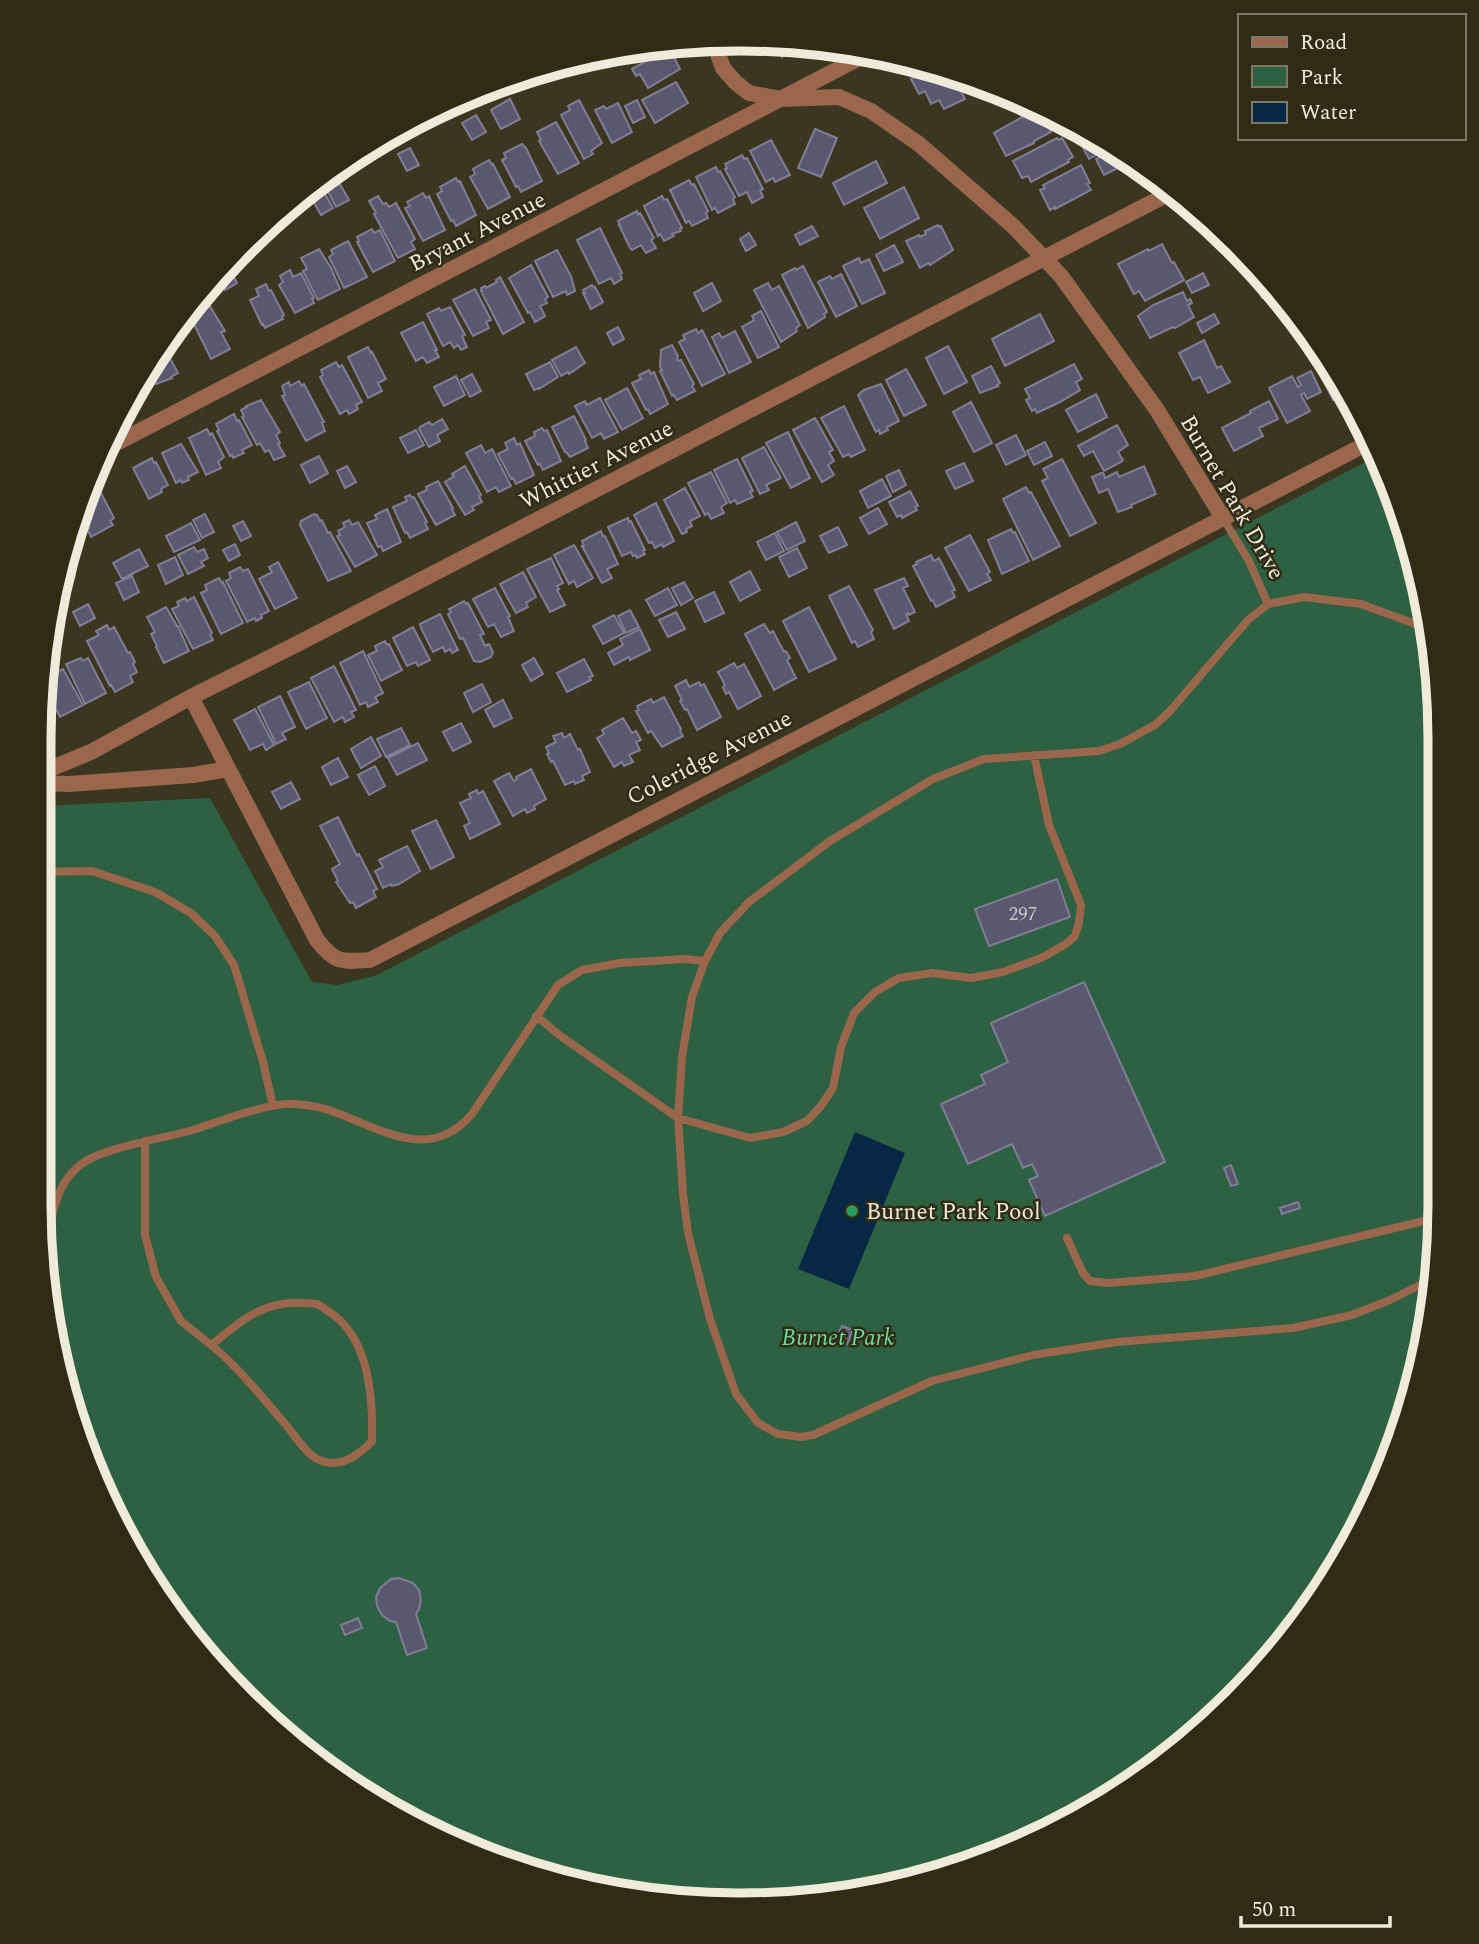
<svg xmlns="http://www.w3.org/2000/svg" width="1479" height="1944" viewBox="0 0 1479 1944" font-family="Spectral,serif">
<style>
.green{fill:#2e6043}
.water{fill:#072845}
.building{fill:#5a586f;stroke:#807d96;stroke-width:2}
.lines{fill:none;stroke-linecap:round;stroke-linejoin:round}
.lane{stroke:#9a674d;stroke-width:8}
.street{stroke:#9a674d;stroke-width:16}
.leisure-dot{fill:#2e9e5b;stroke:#302b15;stroke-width:2.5}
.labels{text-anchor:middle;stroke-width:5;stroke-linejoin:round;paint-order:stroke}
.number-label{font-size:19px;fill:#c9c6c2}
.street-label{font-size:23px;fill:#eeebdd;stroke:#302b15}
.poi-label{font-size:23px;fill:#eeebdd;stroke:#302b15;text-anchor:start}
.park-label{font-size:23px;font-style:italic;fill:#68db9a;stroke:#302b15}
.rim{fill:none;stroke:#eeebdd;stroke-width:9}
</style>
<rect width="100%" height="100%" fill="#3a361f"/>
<path class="green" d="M1375 457 1403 514 1435 648 1434 1296 1387 1472 1323 1594 1235 1700 1129 1788 964 1868 785 1904H693L558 1882 389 1812 244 1700 133 1555 62 1386 39 1204 40 806 210 798 312 982 338 985 377 975Z"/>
<path class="water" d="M855 1132 905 1153 849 1289 798 1269Z"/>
<path class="building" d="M774 42 816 46 819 50 809 55 804 46 782 57Z
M660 46 639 58 634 49Z
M670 50 680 69 648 88 640 74 636 76 632 69 664 51 665 52Z
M912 63 953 75 965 99 944 109 939 100 931 104 925 91 919 94 911 79 916 76 910 64Z
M676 82 688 103 655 123 642 100Z
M510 99 520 119 501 129 491 110Z
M579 100 602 143 591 151 593 154 584 159 561 115 570 110 568 106Z
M637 100 645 117 633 123 625 106Z
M450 103 456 113 445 119 439 109Z
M618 103 632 132 612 143 595 110 604 106 606 109Z
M1038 108 1043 118 1050 115 1056 126 1050 129 1051 132 1034 141V143L1006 156 994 133Z
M476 115 486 132 472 140 462 123Z
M556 122 579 163 558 174 539 141 541 140 537 132Z
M815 129 837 138 821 177 798 168Z
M1057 138 1059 140 1062 138 1073 157 1068 160 1069 162 1031 182 1028 176 1022 178 1013 161Z
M1096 139 1103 143 1107 149 1089 159 1082 146Z
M771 140 790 175 775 182 773 178 766 182 750 151Z
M522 144 526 148 542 181 521 192 518 186 516 187 502 160 506 158 504 153Z
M410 148 419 165 407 171 398 154Z
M1119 151 1129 157 1138 164 1129 169Z
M1108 153 1116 169 1104 175 1096 159Z
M742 155 744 159 747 158 763 189 760 190 763 197 752 203 747 192 739 196 725 169 727 168 725 164Z
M489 160 492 165 493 164 510 197 488 209 470 177 475 174 473 169Z
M876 161 887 183 844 205 833 183Z
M1081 165 1090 183 1087 184 1091 190 1055 209V207L1050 210 1040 190 1045 188 1043 185Z
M716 167 718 172 720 171 735 197 733 199 735 204 718 213 715 208 712 210 696 177Z
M456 178 458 182 460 181 476 215 456 226 453 220 451 221 437 194 442 191 440 187Z
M689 180 692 185 694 184 708 211 706 213 708 218 692 226 689 221 686 223 670 190Z
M340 184 349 200 336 207 327 190Z
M904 187 919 218 880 239 864 208Z
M324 192 333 208 321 215 312 199Z
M423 193 426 198 429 196 445 230 423 241 405 208 410 206 407 202Z
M378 196 383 204 386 203 389 207 396 203 415 239 411 242 415 249 398 258 374 214 376 213 369 201Z
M662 196 664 200 667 199 682 228 680 229 681 231 672 234 674 236 664 241 660 234 658 236 644 206Z
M637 211 638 215 640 213 654 238 651 240 656 248 646 253 641 245 632 250 630 248 619 225H620L618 221Z
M938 225 939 227 941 226 953 250 930 265 929 263 920 268 906 241 919 235 920 237 926 234 925 231Z
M812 226 818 236 800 245 795 235Z
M600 228 622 273 620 274 622 279 614 284 611 278 599 284 577 240Z
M372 229 374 233 380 230 395 261 373 272 357 242 359 241 357 237Z
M259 232 263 240 252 246 250 242Z
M749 233 756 245 746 251 740 239Z
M348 241 367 277 344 288 329 257 333 254 331 250Z
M1162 244 1172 263 1174 262 1184 280 1145 301 1139 291 1134 294 1118 264 1148 249 1149 251Z
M894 245 903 262 884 271 876 255Z
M319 249 331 268 340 289 318 300 303 271 307 269 301 258Z
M557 250 571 276 575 291 567 295 566 291 553 297 535 261Z
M1244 255 1260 275 1256 277Z
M859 258 861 263 869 259 885 293 862 304 843 266Z
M531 265 548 297 545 299 547 303 540 306 545 316 535 322 530 312 528 313 509 278Z
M803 266 827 312 824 314 825 317 808 328 782 275 795 268 796 270Z
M290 270 293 277 301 273 314 298 312 299 314 303 295 313 279 285 283 282 280 276Z
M232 273 237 283 225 290 219 279Z
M1203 273 1209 285 1192 293 1186 282Z
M841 274 857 306 836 317 818 282 830 276 832 279Z
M500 277 524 322 503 334 481 291H482L481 288 485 286 486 288 497 282 496 280Z
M712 283 721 301 703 311 694 293Z
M768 283 772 290 779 286 800 325 796 328 797 331 781 342 754 290Z
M1268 283 1275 292 1262 298 1257 288Z
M266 284 269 291 271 290 284 315 282 316 283 319 265 328 263 324 262 325 250 300 259 296 256 289Z
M592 285 594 288 595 287 603 302 591 309 583 293H585L583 290Z
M475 289 491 320 486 322 489 328 473 336 453 300Z
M1183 292 1187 301 1190 299 1192 303 1188 305 1194 317 1175 328 1173 327 1150 338 1138 316 1153 305Z
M202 293 225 331 221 332 230 349 211 359 187 310Z
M450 307 465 335 462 336 467 347 461 350 458 345 454 348 450 342 443 346 427 314 439 308 441 311Z
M761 311 779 347 758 358 742 327 754 320 752 316Z
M1040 314 1054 341 1005 366 992 339Z
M1214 314 1219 323 1202 333 1197 323Z
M423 322 437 350H435L439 357 427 363 423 357 416 361 401 333Z
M618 327 624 339 613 345 607 333Z
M696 329 698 333 702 330 725 374 702 386 679 342 685 339 683 335Z
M735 331 751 362 729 373 712 337 719 333 722 338Z
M1204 340 1217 368 1221 366 1230 382 1208 393 1200 377 1193 380 1179 353Z
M163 345 178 373 171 377 172 378 156 384 148 369Z
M672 345 678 356 677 358 678 361 681 360 694 384 692 386 695 391 677 400 674 395 672 396 660 371 662 370 660 367 661 350Z
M948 346 967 382 944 394 926 358Z
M368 347 371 353 372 352 386 379 378 383 382 391 368 398 348 357Z
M576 347 585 363 569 374 568 372 561 376 552 360Z
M1327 359 1347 400 1338 405 1335 399 1333 400 1318 370 1316 364Z
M336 362 339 367 342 365 362 402 356 405 358 409 349 414 347 410 340 414 320 377 323 375 321 370Z
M550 362 558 377 539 389V388L534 390 526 374Z
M1074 364 1082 379 1076 382 1080 390 1060 402 1037 413 1035 409 1032 411 1026 400 1030 398 1025 389Z
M991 366 1000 383 997 385 998 386 980 393 972 376Z
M906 369 926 405 904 416 886 380Z
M649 370 651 374 654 372 668 404 650 414 648 409 646 410 632 383 641 379 639 375Z
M1311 371 1321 392 1307 399 1304 393 1301 395 1310 411 1287 423 1269 388 1292 376 1298 387 1301 385 1297 378Z
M145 374 149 382 137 390 136 389Z
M472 374 481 391 470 397 461 380Z
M456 376 465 395 444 406 434 387Z
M299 381 302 386 304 384 324 422 322 423 325 431 306 441 282 396 285 395 282 386 289 382 290 386Z
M881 384 899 421 887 427 888 430 880 434 879 430 876 432 858 395 864 390Z
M627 388 643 418 622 430 605 400Z
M1096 394 1107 417 1078 432 1066 410Z
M600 398 618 432 604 439 601 433 592 438 575 406 585 401 587 405Z
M261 400 280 432 276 435 280 443 278 444 285 456 274 460 269 450 265 452 260 443 257 445 242 417 244 416 241 410 247 407 246 406Z
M1269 401 1278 419 1259 428 1263 436 1234 451 1222 428 1251 413 1250 411Z
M971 402 992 443 974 452 953 412Z
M844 406 865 450 851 457 849 454 843 457 821 418Z
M234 414 237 421 239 420 252 445 242 450 244 453 233 458 232 455 230 456 217 431 219 430 216 424Z
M574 416 586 440 585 441 588 448 570 457 566 452H565L552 427Z
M815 418 833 450 829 452 834 461 828 465 834 475 822 482 793 430Z
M442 419 448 429 437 435 440 441 429 447 419 429 420 427 429 422 432 425Z
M1117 425 1128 445 1118 452 1123 460 1121 462 1104 471 1093 451 1084 456 1078 446Z
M542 428 544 431 547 430 561 461 543 470 540 464 538 465 525 441 535 436 534 432Z
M207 429 210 435 212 433 224 457 218 462 221 468 206 475 189 438Z
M416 430 424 445 408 453 400 438Z
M788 432 810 478 791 488 766 443Z
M1016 435 1026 455 1006 465 996 445Z
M514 438 517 445 520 443 534 475 516 484 513 478 511 479 498 454 508 449 505 443Z
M1045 442 1052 456 1034 465 1027 451Z
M181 444 198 472 188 477 189 480 182 483 181 480 176 483 162 453Z
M481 445 485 453 492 449 511 486 499 492 496 487 487 492 466 453Z
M764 447 781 478 766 485 769 490 760 494 742 458Z
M319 456 328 473 310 483 301 465Z
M152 458 154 463 156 462 168 485 161 489 162 492 149 499 133 468Z
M737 459 753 491 750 492 753 497 737 504 735 500 730 503 714 470Z
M1062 459 1096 523 1070 536 1042 481 1048 478 1043 469Z
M964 463 973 481 955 489 946 471Z
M347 466 356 482 345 488 337 471Z
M465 466 481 495 479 496 482 502 472 507 474 510 465 515 445 482 454 476 452 474Z
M1144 466 1156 494 1131 505 1132 507 1118 512 1108 489 1099 493 1092 477 1103 472 1105 478 1117 472 1119 477Z
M899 470 906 485 893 492 886 476Z
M711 472 727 503 721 507 724 513 711 519 708 513 705 515 688 483Z
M882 479 891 496 868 508 860 491Z
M438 481 453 508 452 509 455 515 436 525 418 494 427 490 426 487Z
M95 486 98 491H100L114 518 110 521 113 525 91 537 87 529 89 528 80 511 88 490Z
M1026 487 1029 493 1031 492 1060 546 1033 560 1003 499Z
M685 488 700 516 690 521 692 526 686 529 687 532 682 534 664 500Z
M910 491 918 506 915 507 917 510 902 518 901 515 897 517 889 502Z
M410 495 412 498 414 497 427 522 425 523 428 529 410 538 407 532 405 533 393 507 407 501 405 497Z
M656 503 674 541 663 547 662 544 655 548 652 542 649 543 634 515Z
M878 508 887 524 869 534 860 518Z
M387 509 401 542 383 551 381 546 378 547 367 523 377 519 375 515Z
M205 514 214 532 202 538 193 520Z
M314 514 317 515 320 521 322 520 328 533 330 532 351 571 328 581 300 525 301 521Z
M628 518 629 522 631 521 645 550 643 551 645 554 637 558 636 555 633 556 631 552 622 556 608 527Z
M349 520 352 525 358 522 377 555 355 567 337 536 340 535 338 531 345 527 343 523Z
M243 521 251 536 241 541 233 526Z
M796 522 805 541 787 550 777 532Z
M191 523 200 540 174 552 166 536Z
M838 527 847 545 829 553 820 536Z
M1011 529 1013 533 1015 532 1029 561 1002 574 988 540Z
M601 531 603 536H605L618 564 607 569 612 578 602 583 582 546H584L582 541Z
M775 533 784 551 766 560 757 542Z
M970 535 990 572 987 574 991 580 969 591 945 548Z
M235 544 240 555 229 561 223 550Z
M574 545 593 578 577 587 574 581 569 584 554 555Z
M194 547 197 552 204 549 208 558 201 562 204 566 188 574 178 555Z
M797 548 807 568 789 577 779 557Z
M139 549 148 566 122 579 113 563Z
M65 551 75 576 59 583 62 558Z
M931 555 934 561 939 558 955 590 952 591 955 597 936 607 933 600 931 601 913 566 917 564 916 562Z
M175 557 183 575 166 584 158 565Z
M551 558 563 583 557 586 559 589 557 590 565 605 550 612 527 569Z
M278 562 297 598 275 609 259 579 272 572 269 567Z
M240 567 243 571 248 569 269 611 261 615 262 618 256 621 255 618 247 622 226 581 231 578 229 573Z
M750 571 760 590 740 601 730 582Z
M523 572 536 597 526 603 528 607 516 613 500 584Z
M132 576 139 592 124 600 116 583Z
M219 578 222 583 223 582 243 623 221 634 201 593 207 590 205 585Z
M904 578 908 586 903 588 915 612 909 615 908 613 906 614 909 621 894 629 875 590Z
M684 582 693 598 681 605 672 588Z
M849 586 873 630 871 632 874 639 858 647 855 641 852 643 829 596Z
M495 588 510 616 508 617 514 631 501 637 494 624 488 627 473 599Z
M668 588 677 605 655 616 646 600Z
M714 592 724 613 705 622 695 601Z
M194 597 212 633 210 635 213 640 193 649 172 609 179 606 177 602 185 598 187 601Z
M464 601 466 604 468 603 484 634 480 635 485 646 489 644 493 652 491 657 480 662 474 661 463 638 460 639 448 614 451 612 449 609Z
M88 604 95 618 80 626 73 612Z
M166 607 177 626H178L189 651 164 663 156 647 157 646 151 634 155 632 147 617Z
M809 607 836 659 809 672 783 621Z
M630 610 639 627 626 633 618 616Z
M676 612 685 629 668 637 659 620Z
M440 614 458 650 452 653 450 649 445 652 443 647 433 652 421 628 420 624Z
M614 615 624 633 603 644 593 626Z
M764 624 770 633 773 631 784 652 786 651 790 658 787 660 796 678 774 690 745 634Z
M107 625 109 630 114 627 128 653 130 652 135 662 133 664 137 672 130 676 133 682 115 692 111 685 110 686 87 641 99 635 96 631Z
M413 627 430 660 418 666 416 662 407 666 393 638Z
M640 629 650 650 630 660 629 657 614 665 608 653 623 645 620 639Z
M385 641 387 645 389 644 402 670 381 681 368 655 377 651 375 646Z
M363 651 383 693 375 697 378 702 368 707 366 702 360 705 340 663Z
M81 658 83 661 88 658 106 693 85 704 66 664Z
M534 658 543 674 531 681 522 665Z
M584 659 593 676 589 677 591 680 567 692 557 673Z
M734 663 737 668 744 664 761 696 738 709 729 692 726 694 723 687 725 685 718 672Z
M334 666 356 710 351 712 354 717 345 722 343 717 334 722 311 678Z
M63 669 83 705 60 717 43 684 53 679 51 675Z
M686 680 689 687 699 682 701 686 704 684 721 717 697 730 687 709 685 710 680 701 682 700 675 686Z
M309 682 327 718 306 729 288 692Z
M482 684 491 702 473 712 464 693Z
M40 695 49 713 40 718Z
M280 696 295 727 282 733 286 739 276 744 258 707Z
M664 697 681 729 680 731 683 736 662 747 651 731 648 733 636 711 639 710 637 706 651 699 653 703Z
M503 700 512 718 494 727 485 710Z
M255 709 274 745 266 750 263 744 250 750 234 720Z
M623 718 632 733 636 731 641 740 636 742 640 750 629 755 633 762 624 766 622 762 614 767 597 738 604 734 602 730Z
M461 723 471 742 453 751 443 732Z
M401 728 410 745 386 757 377 739Z
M562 733 564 738 570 734 578 750 580 749 590 772 582 776 584 780 575 784 574 781 565 785 553 761 551 762 547 754 549 753 546 747 556 742 553 736Z
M371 737 381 756 361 768 351 749Z
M418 743 427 760 397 775 388 758Z
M338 758 348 777 331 785 322 767Z
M375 766 385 786 369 795 358 775Z
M531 769 546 799 534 806 535 809 527 813 525 809 513 816 494 781 509 773 514 781 517 779 516 777Z
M291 782 300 799 281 809 272 792Z
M477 790 478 794 483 791 500 824 470 839 464 826 470 823 460 803 471 798 469 794Z
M338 817 357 856 359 854 377 889 373 891 376 897 356 908 353 902 350 903 336 882 338 881 332 869 340 864 320 826Z
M436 820 454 857 431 869 412 831Z
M407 846 420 871 399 884 392 886 391 884 383 888 375 871 383 867 379 860Z
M1057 879 1070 917 989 946 975 909Z
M1084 982 1165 1162 1045 1216 1029 1180 1038 1176 1032 1164 1023 1168 1012 1144 968 1164 941 1104 985 1084 981 1075 1008 1062 991 1023Z
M1231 1165 1238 1184 1231 1186 1224 1168Z
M1298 1202 1300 1208 1282 1214 1280 1208Z
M842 1326 853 1330 847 1344 836 1339Z
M399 1578 413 1583 419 1590 421 1600 419 1609 416 1614 427 1648 407 1655 396 1622 390 1621 382 1615 377 1606 376 1597 380 1588 391 1579Z
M358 1618 362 1628 345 1635 341 1625Z"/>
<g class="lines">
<path class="lane" d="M1223 518 1249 561 1268 604
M1431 632 1410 622 1361 604 1304 597 1268 604 1248 620 1170 711 1155 725 1120 744 1099 751 984 759 933 779 830 841 749 902 720 933 705 961 692 997 682 1057 678 1118 683 1194 688 1233 710 1319 736 1394 758 1423 778 1434 801 1437 813 1435 932 1381 1033 1355 1117 1342 1293 1328 1352 1315 1390 1300 1434 1278
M39 872 92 871 155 892 191 913 215 936 234 965 263 1062 273 1106
M536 1016 562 1037 678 1118 750 1138 783 1132 807 1121 821 1106 833 1088 841 1047 854 1013 875 992 899 978 932 973 971 978 1003 972 1041 958 1066 944 1075 936 1079 922 1081 905 1049 825 1034 755
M145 1141V1235L156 1277 181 1321 211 1345C225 1335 239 1321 255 1313 269 1306 286 1302 301 1303 306 1303 313 1303 317 1304 322 1306 327 1311 331 1313 370 1340 373 1399 372 1441 359 1455 340 1469 319 1460 306 1454 295 1436 286 1425 264 1399 237 1366 211 1345
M1067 1238 1083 1273 1090 1281 1109 1283 1195 1276 1424 1221H1434
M51 1302C49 1255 40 1178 96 1156 128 1143 161 1139 193 1130 218 1122 272 1101 296 1104 309 1105 325 1108 337 1113 385 1131 431 1162 472 1114L558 985 582 970 620 963 685 959 705 961"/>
<path class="street" d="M716 41 718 54 723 68 735 82 749 93 781 99 839 97 871 111 919 144 1013 226 1061 276 1157 410 1223 518
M103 450 871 52
M191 697 317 940C335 963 341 962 370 960L1368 443
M40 773 91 752 191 697 297 644 1172 192
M40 783 69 784 193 775 228 769"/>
</g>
<circle class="leisure-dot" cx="852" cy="1211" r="7"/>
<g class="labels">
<g class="number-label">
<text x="1023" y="920">297</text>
</g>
<g class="street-label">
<text transform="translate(477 231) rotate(-27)" y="8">Bryant Avenue</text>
<text transform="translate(596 464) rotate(-27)" y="8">Whittier Avenue</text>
<text transform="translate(1233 497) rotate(60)" y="8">Burnet Park Drive</text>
<text transform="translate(709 757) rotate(-27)" y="8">Coleridge Avenue</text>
</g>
<g class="poi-label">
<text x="866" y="1219">Burnet Park Pool</text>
</g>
<g class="park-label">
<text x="838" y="1345">Burnet Park</text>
</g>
</g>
<path d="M0 0H1479V1944H0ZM739 51H740A688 688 0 0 1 1428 739V1205A688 688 0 0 1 740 1893H739A688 688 0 0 1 51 1205V739A688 688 0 0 1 739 51Z" fill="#302b15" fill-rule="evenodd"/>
<path class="rim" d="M739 51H740A688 688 0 0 1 1428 739V1205A688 688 0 0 1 740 1893H739A688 688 0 0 1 51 1205V739A688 688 0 0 1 739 51Z"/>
<rect x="1238" y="14" width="228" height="126" fill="#302b15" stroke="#7c7865" stroke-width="2"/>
<rect x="1252" y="37" width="35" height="10" fill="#9a674d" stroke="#7c7865" stroke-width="2"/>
<text x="1300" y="49" font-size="21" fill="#eeebdd">Road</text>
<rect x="1252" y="66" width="35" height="21" fill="#2e6043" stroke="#7c7865" stroke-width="2"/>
<text x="1300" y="84" font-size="21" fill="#eeebdd">Park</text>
<rect x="1252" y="102" width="35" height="21" fill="#072845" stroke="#7c7865" stroke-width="2"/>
<text x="1300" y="119" font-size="21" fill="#eeebdd">Water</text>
<path d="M1241 1916v10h149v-10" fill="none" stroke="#eeebdd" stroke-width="3.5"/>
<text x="1252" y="1916" font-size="21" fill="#eeebdd" stroke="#302b15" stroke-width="5" paint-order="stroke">50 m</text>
</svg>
